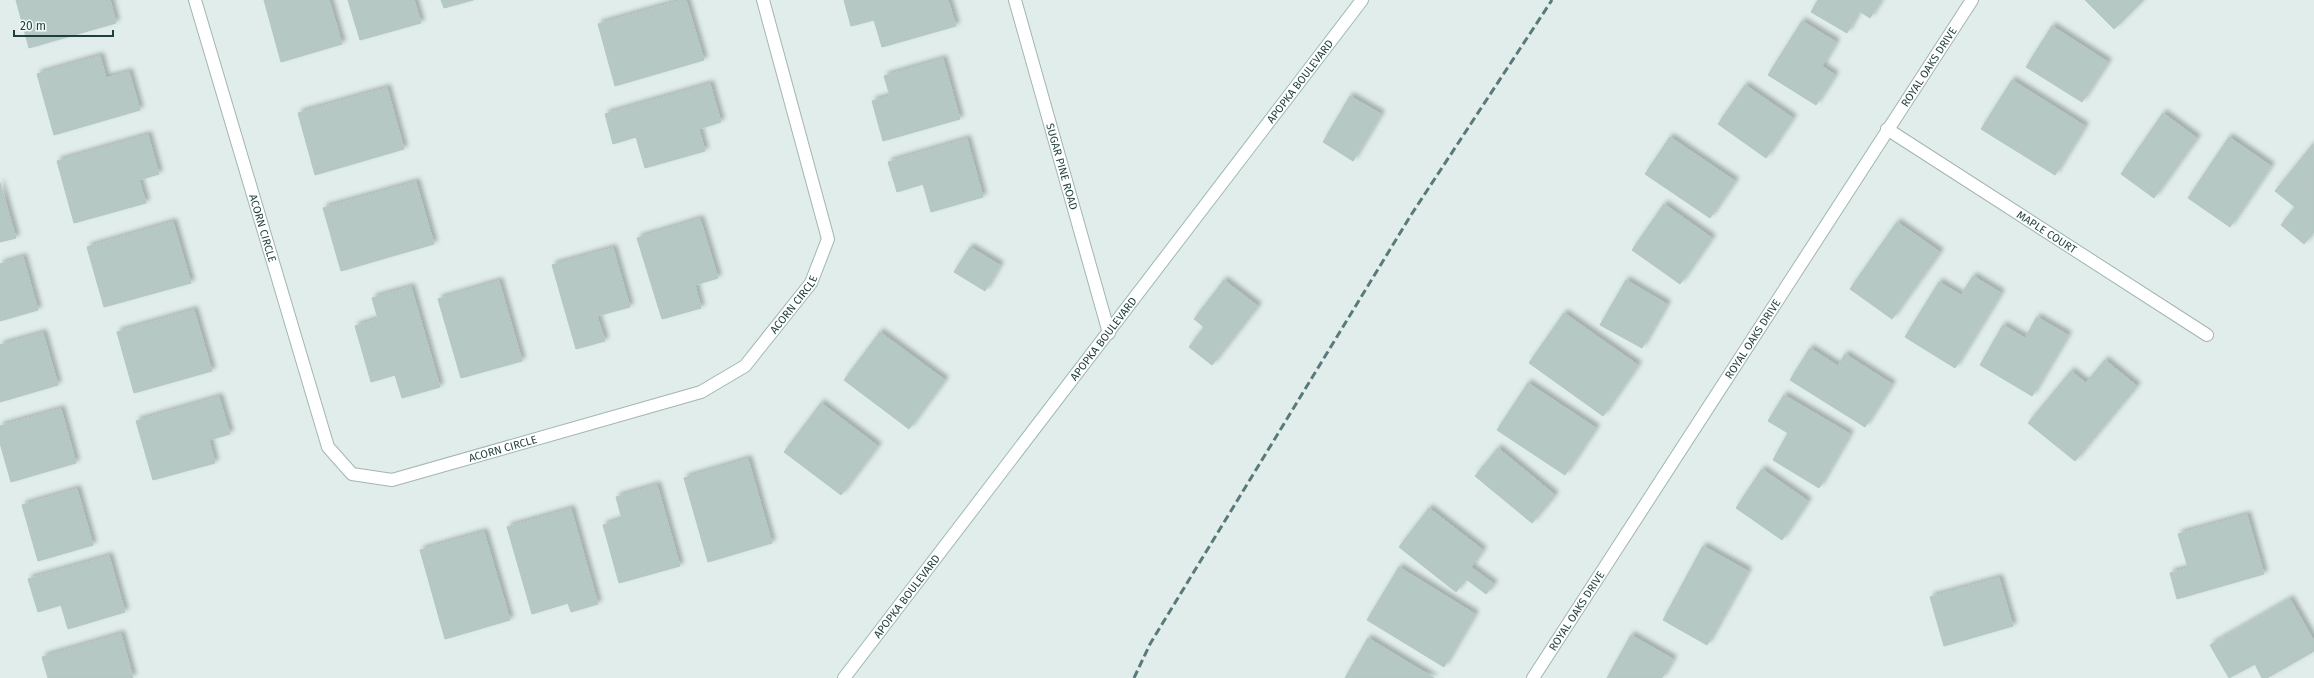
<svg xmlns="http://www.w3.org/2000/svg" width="2314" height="678" viewBox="0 0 2314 678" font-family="'Fira Sans',sans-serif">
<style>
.building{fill:#b5c8c4;stroke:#b2c7c3;filter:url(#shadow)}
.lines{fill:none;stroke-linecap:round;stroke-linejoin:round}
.street-casing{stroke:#a2b5b3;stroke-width:14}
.secondary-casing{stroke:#9eb9b6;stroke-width:14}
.street{stroke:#fff;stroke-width:12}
.secondary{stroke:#fff;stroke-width:12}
.rail{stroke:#597a7a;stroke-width:3;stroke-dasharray:8 4;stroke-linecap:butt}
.labels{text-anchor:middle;stroke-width:3;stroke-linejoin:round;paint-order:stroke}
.street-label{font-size:11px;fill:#1f3f3e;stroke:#f1f9f7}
</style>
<defs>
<filter id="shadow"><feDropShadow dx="3.5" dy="-3.5" stdDeviation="2" flood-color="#0004"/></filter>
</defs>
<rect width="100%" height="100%" fill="#e0edea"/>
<path class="building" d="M16 0H110L116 23 29 48Z
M264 0H329L342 44 281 62Z
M348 0H414L421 23 360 40Z
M441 0H473L444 8Z
M683 0H686L704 60 615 86 598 24Z
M844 0H948L956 26 882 47 874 20 851 26Z
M1818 0H1881L1870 18 1859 11 1847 33 1811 12Z
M2085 0H2143L2114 29Z
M1802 21 1836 42 1822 66 1835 75 1816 105 1768 75Z
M2052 26 2108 62 2082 102 2026 67Z
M100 56 106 78 129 72 140 110 54 135 37 74Z
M943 59 960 119 883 141 872 101 890 96 884 76Z
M2012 80 2085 126 2055 175 1981 129Z
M710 84 721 122 699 129 705 151 645 168 636 137 613 144 605 114Z
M1745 85 1793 118 1766 158 1718 124Z
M387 88 404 149 315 175 298 113Z
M1350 96 1381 114 1353 161 1323 142Z
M2163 113 2197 138 2154 198 2121 174Z
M148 135 159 174 139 180 146 203 74 223 57 161Z
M1670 137 1735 181 1710 218 1645 174Z
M2229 137 2271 166 2230 227 2188 198Z
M967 139 983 197 931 212 923 184 897 192 888 162Z
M2313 144 2314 232 2304 244 2281 225 2295 207 2275 191Z
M416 182 434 244 341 271 323 208Z
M0 183 16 238 0 242Z
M1664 204 1712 238 1680 284 1632 250Z
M700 219 718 278 695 285 701 308 662 319 637 238Z
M173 222 191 283 104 307 87 247Z
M1897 222 1940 252 1892 319 1850 289Z
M970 247 1000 265 985 291 954 272Z
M613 248 630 307 597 316 605 341 576 349 552 265Z
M23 257 38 310 0 321V264Z
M1973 276 2001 293 1955 368 1905 337 1939 282 1961 295Z
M1224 280 1258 306 1212 365 1189 347 1204 327 1194 319Z
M1626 280 1667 304 1642 348 1600 325Z
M499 281 522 361 461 378 438 299Z
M411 287 440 387 402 398 395 375 371 382 355 326 378 319 372 298Z
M194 310 212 371 134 393 117 332Z
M1564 313 1638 365 1603 416 1529 363Z
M2037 317 2068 335 2032 396 1980 365 2003 325 2025 338Z
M880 332 945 380 909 429 844 380Z
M43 333 58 385 0 402V345Z
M1810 348 1838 366 1845 354 1892 384 1865 427 1790 380Z
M2105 360 2137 386 2075 461 2028 423 2071 371 2086 383Z
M1528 383 1596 428 1565 475 1497 430Z
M1784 395 1850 434 1819 488 1773 460 1788 433 1768 421Z
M219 397 230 434 209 440 215 463 153 480 136 421Z
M821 403 878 446 841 495 784 452Z
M61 409 76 463 11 482 0 443V426Z
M1498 448 1555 495 1532 523 1475 476Z
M748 459 772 543 708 562 684 478Z
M1762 469 1808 501 1782 540 1736 508Z
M657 485 680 566 619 583 603 525 622 519 616 497Z
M77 489 93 545 38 561 22 505Z
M1429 508 1483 550 1471 567 1494 584 1486 594 1466 579 1456 592 1399 547Z
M571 509 598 604 571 612 568 603 532 614 507 527Z
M2247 515 2264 574 2177 599 2170 573 2188 568 2178 534Z
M484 532 510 620 445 639 420 550Z
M1703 546 1748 571 1707 645 1663 620Z
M109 556 125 612 68 629 61 605 38 612 28 579Z
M1399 567 1475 614 1444 667 1367 620Z
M1999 578 2013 626 1944 646 1930 597Z
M2290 599 2314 641V651L2267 678H2262L2255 664 2229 678 2210 645Z
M121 634 133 678H48L42 657Z
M1631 635 1673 659 1662 678H1607Z
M1368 638 1434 678H1345Z"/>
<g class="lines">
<g class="street-casing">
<g id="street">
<path id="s1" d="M195 0 328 447 352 474 392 480 701 392 745 366 811 283 828 239 763 0"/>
<path id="s2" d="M1015 0 1109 333"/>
<path id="s3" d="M1887 129 2207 335"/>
<path id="s4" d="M1533 678 1972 0"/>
</g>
</g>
<g class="secondary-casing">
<g id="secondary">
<path id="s5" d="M844 678 1362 0"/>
</g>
</g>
<use href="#street" class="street"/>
<use href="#secondary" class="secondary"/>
<path class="rail" d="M1134 678 1150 644 1411 215 1552 0"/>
</g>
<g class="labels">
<g class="street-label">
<text dy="4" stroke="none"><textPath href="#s4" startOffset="728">ROYAL OAKS DRIVE</textPath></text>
<text dy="4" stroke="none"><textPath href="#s5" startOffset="751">APOPKA BOULEVARD</textPath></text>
<text dy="4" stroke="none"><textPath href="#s2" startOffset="173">SUGAR PINE ROAD</textPath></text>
<text dy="4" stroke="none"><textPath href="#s1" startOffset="238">ACORN CIRCLE</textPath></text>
<text dy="4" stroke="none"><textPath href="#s3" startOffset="190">MAPLE COURT</textPath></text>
<text dy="4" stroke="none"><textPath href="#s1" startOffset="994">ACORN CIRCLE</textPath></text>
<text dy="4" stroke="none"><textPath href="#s4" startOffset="404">ROYAL OAKS DRIVE</textPath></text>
<text dy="4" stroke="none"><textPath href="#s5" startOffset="427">APOPKA BOULEVARD</textPath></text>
<text dy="4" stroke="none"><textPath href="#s1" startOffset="658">ACORN CIRCLE</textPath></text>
<text dy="4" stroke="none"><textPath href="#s5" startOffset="103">APOPKA BOULEVARD</textPath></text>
<text dy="4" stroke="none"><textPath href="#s4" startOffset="80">ROYAL OAKS DRIVE</textPath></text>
</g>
</g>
<path d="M14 30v6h99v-6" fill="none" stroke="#1f3f3e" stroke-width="2"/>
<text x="20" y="30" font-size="12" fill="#1f3f3e" stroke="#f1f9f7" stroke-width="3" paint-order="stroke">20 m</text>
</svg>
